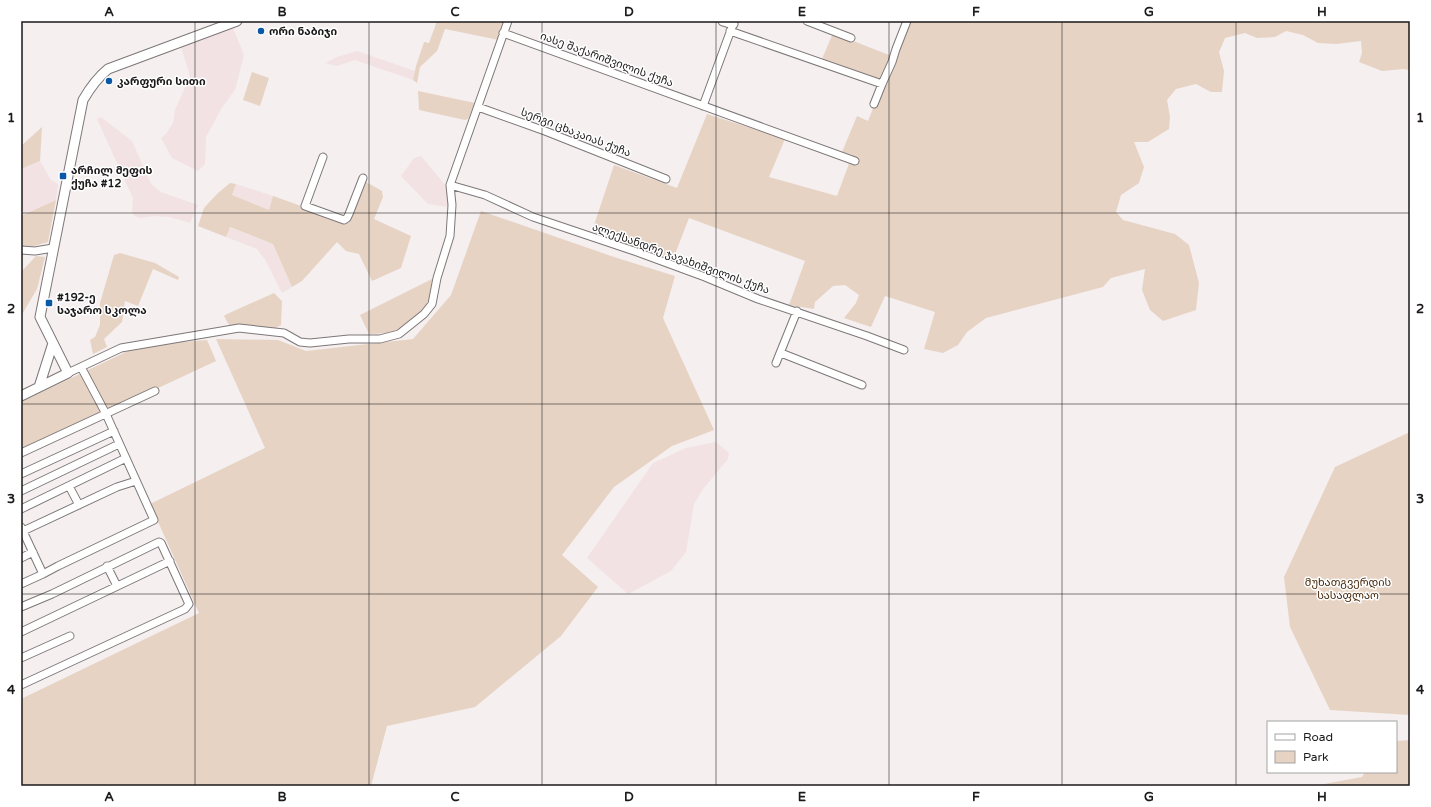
<svg xmlns="http://www.w3.org/2000/svg" width="1431" height="807" viewBox="0 0 1431 807" font-family="'Varela Round','Noto Sans Georgian',sans-serif">
<style>
.built{fill:#f2e2e3}
.green{fill:#e6d3c4}
.lines{fill:none;stroke-linecap:round;stroke-linejoin:round}
.minor-casing{stroke:#7d7778;stroke-width:9}
.tertiary-casing{stroke:#7d7778;stroke-width:11}
.minor{stroke:#fff;stroke-width:7}
.tertiary{stroke:#fff;stroke-width:9}
.grid{fill:none;stroke:#1b1919;stroke-width:1;stroke-opacity:0.55}
.poi-dot{fill:#0959a7;stroke:#fff;stroke-width:1.5}
.labels{text-anchor:middle;stroke-width:3;stroke-linejoin:round;paint-order:stroke}
.poi-label{font-size:11px;font-weight:bold;fill:#1b1919;stroke:#fff;text-anchor:start}
.street-label{font-size:11px;fill:#1b1919;stroke:#fff}
.park-label{font-size:11px;fill:#46280a;stroke:#fff}
.neatline{fill:none;stroke:#1b1919;stroke-width:1.5}
.grid-label{font-size:13px;text-anchor:middle;font-weight:bold;fill:#1b1919}
</style>
<rect width="100%" height="100%" fill="#f5efef"/>
<path class="built" d="M231 27 233 28 244 55 235 90 221 109 206 137 205 164 198 171 172 158 161 138 166 134 173 123 175 110 190 76 181 47 183 44Z
M357 51 415 71 413 80 355 60 337 66 325 63 337 57Z
M101 117 132 141 151 184 161 192 198 205 190 223 170 217 155 216 139 218 132 214 133 198 97 119Z
M421 156 446 186 449 207 428 204 401 176 414 158Z
M40 161 51 180 58 184 56 200 21 216V169Z
M236 184 273 196 269 210 232 195Z
M229 227 273 244 292 287 282 293 266 261 257 249 226 237Z
M716 442 729 453 728 459 703 489 694 504 686 552 671 571 628 594 587 558 653 463 686 448Z"/>
<path class="green" d="M437 21H506L499 40 445 29 437 51 420 67 417 83 413 80 416 66 424 42 429 43Z
M909 21H1410V70L1403 69 1382 71 1359 62 1362 53 1361 41 1336 44 1318 43 1303 35 1286 31 1275 37 1257 38 1245 33 1225 38 1219 52 1224 71 1222 92H1211L1196 84 1176 89 1167 100 1170 117 1169 129 1148 142H1134L1144 167 1139 183 1121 195 1116 212 1123 220 1175 234 1189 245 1199 283 1196 310 1163 321 1150 310 1142 290 1145 269 1111 278 1103 287 986 318 967 332 958 345 943 353 924 349 935 312 885 296 871 327 844 318 856 303 859 295 845 285 833 286 815 302 814 309 789 305 805 261 689 218 672 262 592 231 614 165 677 188 707 114 785 139 769 177 837 196 850 161 853 155 842 152 857 116 868 121 884 81 822 59 833 33 894 57Z
M252 72 269 78 260 106 243 100Z
M418 91 475 103 468 119 465 120 419 110Z
M42 127 40 161 21 169V146Z
M366 182 382 191 383 197 374 219 411 236 401 268 372 281 359 254 346 251 337 242 302 281 292 287 273 244 230 227 226 237 198 226 204 208 217 194 230 183 236 184 232 195 269 210 273 196 349 223Z
M56 200 48 242 28 248 21 247V216Z
M481 211 617 258 675 276 663 318 714 430 672 446 614 487 562 555 598 587 561 636 475 707 387 726 371 786H21V699L199 613 150 504 265 448 216 339 278 340 306 351 413 339 451 295Z
M120 253 155 263 179 277 178 280 153 269 138 306 125 301 122 322 104 339 107 347 93 354 90 340 95 337 100 325V303L114 255Z
M36 256 45 257 37 289 21 316V272Z
M436 277 431 297 420 315 394 333 369 334 360 315Z
M274 293 282 301 281 325 274 329 229 325 224 316 227 314Z
M207 340 216 361 21 452V402L128 351 171 343Z
M1410 432V715L1330 710 1290 627 1284 577 1335 467Z
M1410 740V786H1313L1362 777 1365 772H1396V741Z"/>
<g class="lines">
<g class="minor-casing">
<path id="minor" d="M807 21 851 38
M730 31 882 84
M503 33 855 161
M874 104 882 84 892 62 896 49 907 21
M703 106 732 27
M478 107 545 131 666 179
M323 157 305 206 344 220 347 218 349 214 363 178
M450 185 485 195 533 217 637 252 705 277 758 299 867 336 904 350
M21 250 35 251 53 248
M781 353 862 385
M776 363 797 311
M68 373 121 348 239 328 284 333 300 342 310 343 349 339H380L399 334 424 314 432 304 437 278 450 236 452 205 450 185 508 21
M21 453 155 391
M21 474 114 431
M69 486 79 505
M21 491 119 444
M21 509 126 458
M21 527 43 574 21 584
M21 532 117 487 136 481
M21 558 33 552
M107 566 117 586
M43 574 58 566 154 520 106 414 81 367
M21 607 52 594 159 542 161 543 189 604 185 609 21 685
M21 632 170 561
M21 658 70 636"/>
</g>
<g class="tertiary-casing">
<path id="tertiary" d="M723 21 733 24
M39 387 53 343
M21 396 68 373 40 317 83 100C90 88 97 78 108 69L237 21"/>
</g>
<use href="#minor" class="minor"/>
<use href="#tertiary" class="tertiary"/>
</g>
<path class="grid" d="M195 21V786M369 21V786M542 21V786M716 21V786M889 21V786M1062 21V786M1236 21V786M21 213H1410M21 404H1410M21 594H1410"/>
<g class="poi-dot">
<circle cx="261" cy="31" r="4"/>
<circle cx="109" cy="81" r="4"/>
<rect x="59" y="172" width="8" height="8" rx="2"/>
<rect x="45" y="299" width="8" height="8" rx="2"/>
</g>
<g class="labels">
<g class="poi-label">
<text x="269" y="35">ორი ნაბიჯი</text>
<text x="117" y="85">კარფური სითი</text>
<text x="71" y="174">არჩილ მეფის<tspan x="71" dy="13">ქუჩა #12</tspan></text>
<text x="57" y="301">#192-ე<tspan x="57" dy="13">საჯარო სკოლა</tspan></text>
</g>
<g class="street-label">
<text transform="translate(607 59) rotate(20)" y="4">იასე შაქარიშვილის ქუჩა</text>
<text transform="translate(576 132) rotate(21)" y="4">სერგი ცხაკაიას ქუჩა</text>
<text transform="translate(681 258) rotate(20)" y="4">ალექსანდრე ჯავახიშვილის ქუჩა</text>
</g>
<g class="park-label">
<text x="1348" y="586">მუხათგვერდის<tspan x="1348" dy="13">სასაფლაო</tspan></text>
</g>
</g>
<rect width="1431" height="807" fill="none" stroke="#ffffff" stroke-width="44"/>
<rect x="1267" y="721" width="130" height="52" fill="#ffffff" stroke="#a4a3a3"/>
<rect x="1275" y="734" width="20" height="6" fill="#ffffff" stroke="#a4a3a3"/>
<text x="1303" y="741" font-size="12" fill="#1b1919">Road</text>
<rect x="1275" y="751" width="20" height="12" fill="#e6d3c4" stroke="#a4a3a3"/>
<text x="1303" y="761" font-size="12" fill="#1b1919">Park</text>
<rect x="22" y="22" width="1387" height="763" class="neatline"/>
<g class="grid-label">
<text x="109" y="16">A</text>
<text x="282" y="16">B</text>
<text x="455" y="16">C</text>
<text x="629" y="16">D</text>
<text x="802" y="16">E</text>
<text x="976" y="16">F</text>
<text x="1149" y="16">G</text>
<text x="1322" y="16">H</text>
<text x="11" y="122">1</text>
<text x="1420" y="122">1</text>
<text x="11" y="313">2</text>
<text x="1420" y="313">2</text>
<text x="11" y="503">3</text>
<text x="1420" y="503">3</text>
<text x="11" y="694">4</text>
<text x="1420" y="694">4</text>
<text x="109" y="801">A</text>
<text x="282" y="801">B</text>
<text x="455" y="801">C</text>
<text x="629" y="801">D</text>
<text x="802" y="801">E</text>
<text x="976" y="801">F</text>
<text x="1149" y="801">G</text>
<text x="1322" y="801">H</text>
</g>
</svg>
